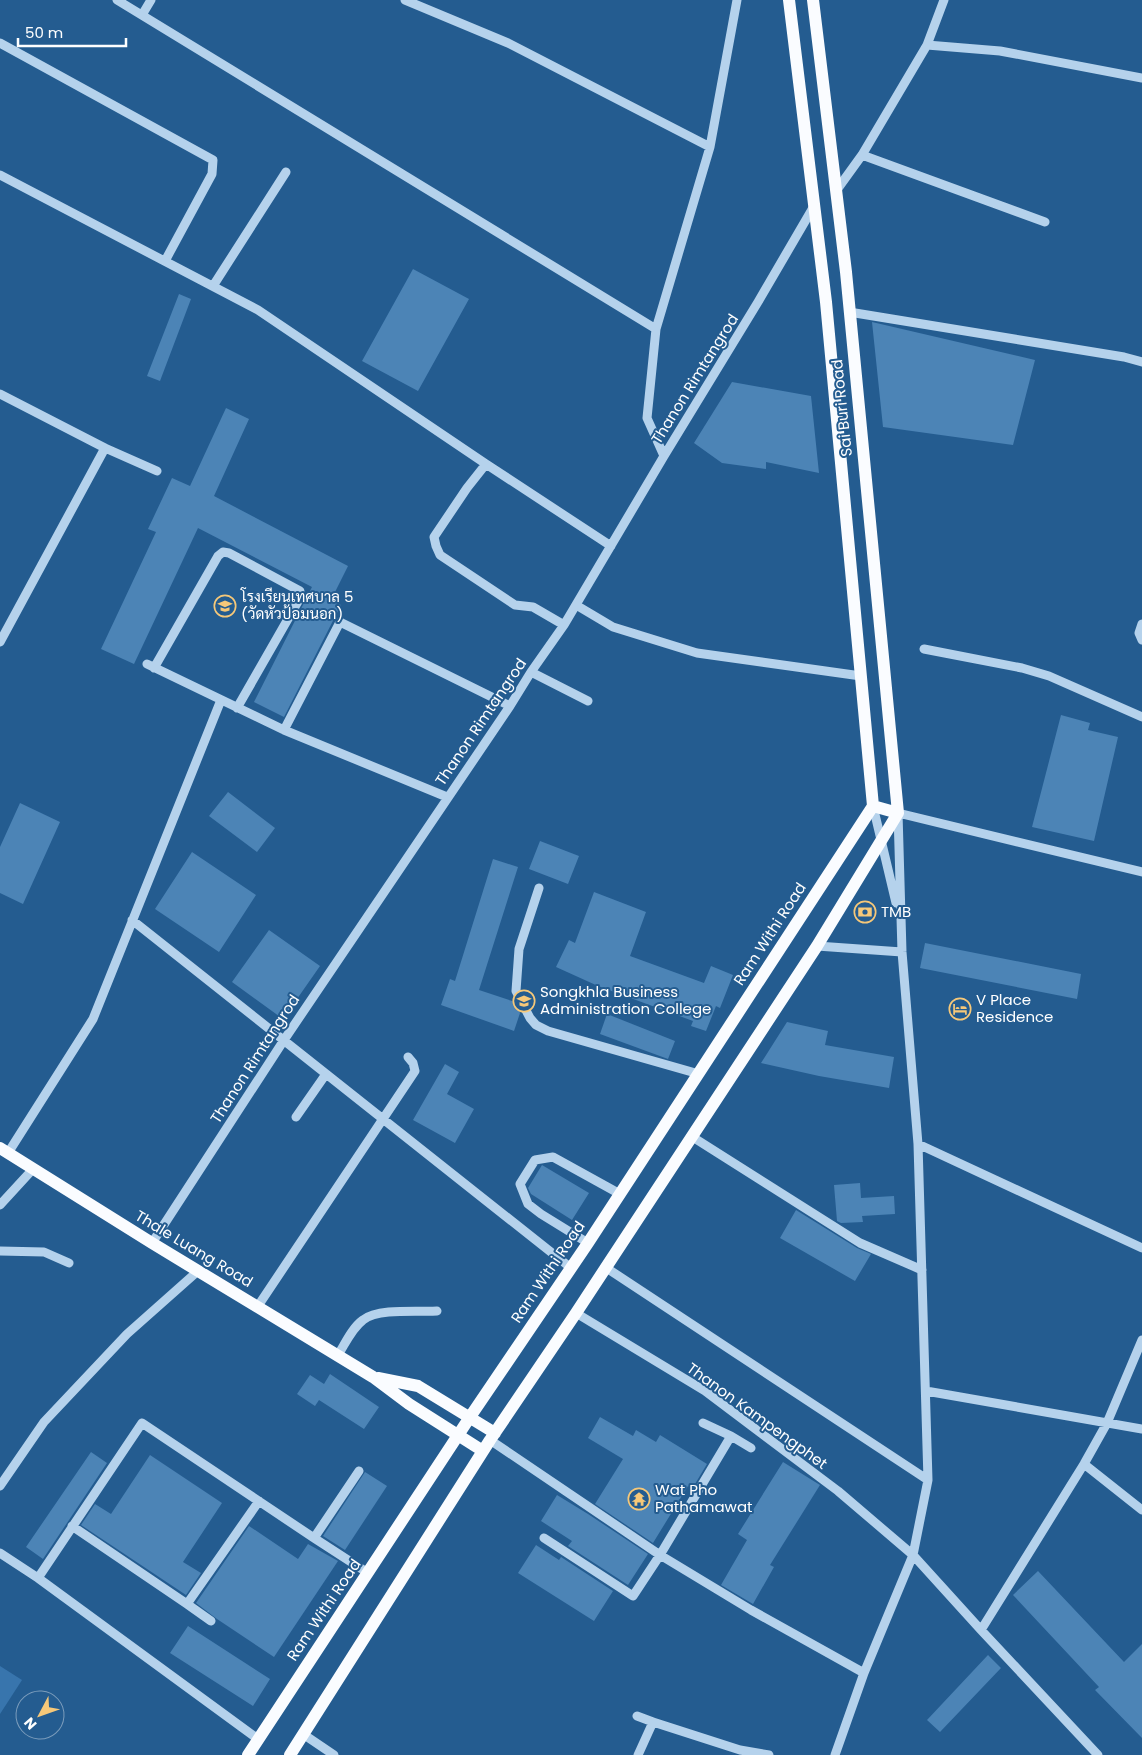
<svg xmlns="http://www.w3.org/2000/svg" width="1142" height="1755" viewBox="0 0 1142 1755" font-family="Poppins,Sarabun,sans-serif">
<style>
.green{fill:#3875ad}
.building{fill:#4c84b6}
.lines{fill:none;stroke-linecap:round;stroke-linejoin:round}
.minor{stroke:#b5d2ec;stroke-width:9}
.major{stroke:#fafcff;stroke-width:12}
.labels{text-anchor:middle;stroke-width:4;stroke-linejoin:round;paint-order:stroke}
.street-label{font-size:15px;fill:#fff;stroke:#245c90}
.poi-label{font-size:15px;fill:#fff;stroke:#245c90;text-anchor:start}
</style>
<rect width="100%" height="100%" fill="#245c90"/>
<path class="green" d="M0 1666 22 1680 0 1714Z"/>
<path class="building" d="M413 269 469 299 418 391 362 361Z
M179 294 191 299 160 381 147 376Z
M872 322 1035 360 1013 445 883 427Z
M732 382 811 396 819 473 766 462V469L722 463 694 443Z
M226 408 249 419 214 496 348 566 331 600 341 605 284 717 254 702 312 587 198 528 134 664 101 649 156 532 148 529 172 478 190 486Z
M1061 715 1090 723 1088 730 1118 737 1094 841 1032 827Z
M228 792 275 828 257 852 209 816Z
M20 803 60 822 23 904 0 893V847Z
M540 841 579 856 568 884 529 869Z
M192 852 256 895 219 952 155 909Z
M493 859 518 867 479 990 515 1002 520 1013 514 1031 441 1005 450 979 455 981Z
M594 892 646 912 630 956 704 983 711 966 733 975 720 1008 716 1006 706 1031 691 1026 693 1021 598 986 556 967 569 940 575 943Z
M269 930 320 966 283 1019 232 982Z
M925 943 1081 974 1077 999 920 968Z
M607 1014 675 1041 668 1059 600 1034Z
M787 1022 828 1031 825 1045 894 1057 889 1088 819 1076 761 1063Z
M445 1064 459 1072 447 1094 474 1109 455 1143 413 1120Z
M542 1165 589 1193 572 1220 531 1194 528 1188Z
M860 1183 861 1198 894 1196 895 1214 862 1216 863 1222 841 1223 837 1221 834 1185Z
M796 1210 857 1248 871 1254 855 1281 780 1238Z
M330 1374 379 1407 364 1429 319 1400 315 1406 297 1394 310 1375 324 1384Z
M600 1417 633 1436 636 1430 656 1442 660 1435 707 1464 692 1489 688 1486 653 1543 595 1504 623 1459 588 1438Z
M91 1452 107 1463 43 1559 26 1547Z
M150 1455 222 1503 183 1562 201 1573 186 1595 81 1525 95 1504 111 1514Z
M783 1462 820 1485 770 1565 774 1567 753 1604 721 1585 747 1540 738 1534Z
M365 1472 387 1486 345 1550 323 1536Z
M557 1495 588 1514 648 1554 628 1585 568 1546 572 1541 541 1521Z
M249 1526 298 1559 308 1544 338 1561 274 1657 217 1619 196 1603Z
M536 1545 559 1560 561 1557 613 1591 594 1621 518 1573Z
M1038 1571 1124 1662 1142 1644V1738L1095 1690 1099 1687 1013 1595Z
M188 1626 270 1679 253 1706 170 1653Z
M988 1655 1001 1668 940 1732 927 1720Z"/>
<g class="lines">
<path class="minor" d="M117 0 656 329
M405 0 508 43 710 147
M142 15 151 0
M0 43 213 160 212 174 165 261
M927 45 944 0
M862 155 1045 222
M0 175 258 310 486 464 611 546
M836 191 862 155 927 45 1000 51 1142 78
M213 286 286 172
M849 312 1124 357 1142 362
M0 394 105 448 157 471
M664 456 647 418 656 329 710 147 737 0
M486 464 467 488 434 537 436 546 440 555 515 605 533 607 564 625
M576 605 613 627 697 653 861 676
M1142 624 1139 633 1142 640
M0 642 105 448
M924 649 1022 668 1049 676 1142 717
M147 664 284 730 447 797
M154 668 218 556 223 552 229 553 300 591V598L237 708
M531 672 588 701
M284 730 340 622 510 706
M873 806 896 903
M539 888 519 949 516 991 530 1018 536 1025 548 1031 699 1074
M132 920 571 1268
M817 946 902 952
M296 1117 326 1074
M691 1136 860 1243 922 1270
M918 1144 1142 1248
M8 1153 93 1019 221 700
M0 1205 33 1169
M152 1243 284 1040 510 706 531 672 564 625 664 456 758 302 814 206
M588 1243 541 1214 528 1204 520 1184 535 1160 553 1157 620 1194
M0 1251 44 1252 69 1263
M605 1267 928 1480
M258 1306 415 1071 413 1063 408 1057
M576 1313 705 1391 838 1491 913 1555 981 1630 1098 1755
M338 1355C345 1344 352 1328 363 1320 378 1308 418 1312 437 1311
M926 1391 1142 1429
M703 1423 731 1436 751 1448
M490 1440 660 1555 751 1610 864 1673
M1084 1464 1142 1510
M0 1486 44 1422 127 1334 198 1271
M72 1526 187 1604 259 1501
M314 1538 359 1471
M544 1538 633 1596 660 1555 731 1436
M0 1553 38 1578 258 1739
M38 1578 142 1423 314 1538 368 1573
M187 1604 211 1621
M981 1630 1084 1464 1107 1423 1142 1340
M637 1716 653 1722
M303 1734 334 1755
M638 1755 653 1722 740 1750 769 1755
M835 1755 864 1673 913 1555 928 1480 918 1144 902 952 898 813 1142 872"/>
<path class="major" d="M789 0 826 302 873 806
M813 0 846 272 898 813
M873 806 898 813
M0 1148 152 1243 373 1377 409 1404 483 1451
M378 1378 418 1386 495 1433
M248 1755 470 1417 588 1243 873 806
M290 1755 490 1440 576 1313 817 946 898 813"/>
</g>
<defs>
<g id="school-ring" transform="scale(1.125)"><circle r="9.5" fill="#245c90" stroke="#f6c879" stroke-width="1.5"/><path d="M0-5L7-2L0 1L-7-2ZM-4 1L0 2.5L4 1V4Q0 6-4 4Z" fill="#f6c879"/></g>
<g id="bank-ring" transform="scale(1.125)"><circle r="9.5" fill="#245c90" stroke="#f6c879" stroke-width="1.5"/><path d="M-6-4H6V4H-6ZM0-2.3a2.3 2.3 0 1 0 0 4.6a2.3 2.3 0 1 0 0-4.6Z" fill="#f6c879"/></g>
<g id="hotel-ring" transform="scale(1.125)"><circle r="9.5" fill="#245c90" stroke="#f6c879" stroke-width="1.5"/><path d="M-6-4.5h1.5V1H6V5H4.5V3h-9V5H-6ZM-4 0a1.8 1.8 0 1 1 3.6 0ZM.5 0V-2.5h3Q6-2.5 6 0Z" fill="#f6c879"/></g>
<g id="temple-ring" transform="scale(1.125)"><circle r="9.5" fill="#245c90" stroke="#f6c879" stroke-width="1.5"/><path d="M0-6L5-2H3V0L6.5 2.5H4V6H1.5V3h-3V6H-4V2.5H-6.5L-3 0V-2H-5Z" fill="#f6c879"/></g>
</defs>
<g fill-rule="evenodd">
<use href="#school-ring" x="225" y="606"/>
<use href="#bank-ring" x="865" y="912"/>
<use href="#school-ring" x="524" y="1001"/>
<use href="#hotel-ring" x="960" y="1009"/>
<use href="#temple-ring" x="639" y="1499"/>
</g>
<g class="labels">
<g class="street-label">
<text transform="translate(695 379) rotate(-58)" y="5">Thanon Rimtangrod</text>
<text transform="translate(842 408) rotate(-96)" y="5">Sai Buri Road</text>
<text transform="translate(481 722) rotate(-56)" y="5">Thanon Rimtangrod</text>
<text transform="translate(770 934) rotate(-57)" y="5">Ram Withi Road</text>
<text transform="translate(255 1059) rotate(-57)" y="5">Thanon Rimtangrod</text>
<text transform="translate(194 1249) rotate(31)" y="5">Thale Luang Road</text>
<text transform="translate(548 1272) rotate(-56)" y="5">Ram Withi Road</text>
<text transform="translate(757 1416) rotate(36)" y="5">Thanon Kampengphet</text>
<text transform="translate(324 1610) rotate(-56)" y="5">Ram Withi Road</text>
</g>
<g class="poi-label">
<text x="241" y="602">โรงเรียนเทศบาล 5<tspan x="241" dy="17">(วัดหัวป้อมนอก)</tspan></text>
<text x="881" y="917">TMB</text>
<text x="540" y="997">Songkhla Business<tspan x="540" dy="17">Administration College</tspan></text>
<text x="976" y="1005">V Place<tspan x="976" dy="17">Residence</tspan></text>
<text x="655" y="1495">Wat Pho<tspan x="655" dy="17">Pathamawat</tspan></text>
</g>
</g>
<g transform="translate(40 1715) rotate(229)"><circle r="24" fill="#245c90" stroke="#7c9dbc"/>
<path d="M0-4L9 19L0 12L-9 19Z" fill="#f6c879"/>
<text y="-8" font-size="14" font-weight="bold" text-anchor="middle" fill="#ffffff">N</text>
</g>
<path d="M18 38v8h108v-8" fill="none" stroke="#ffffff" stroke-width="2.5"/>
<text x="25" y="38" font-size="15" fill="#ffffff" stroke="#245c90" stroke-width="4" paint-order="stroke">50 m</text>
</svg>
